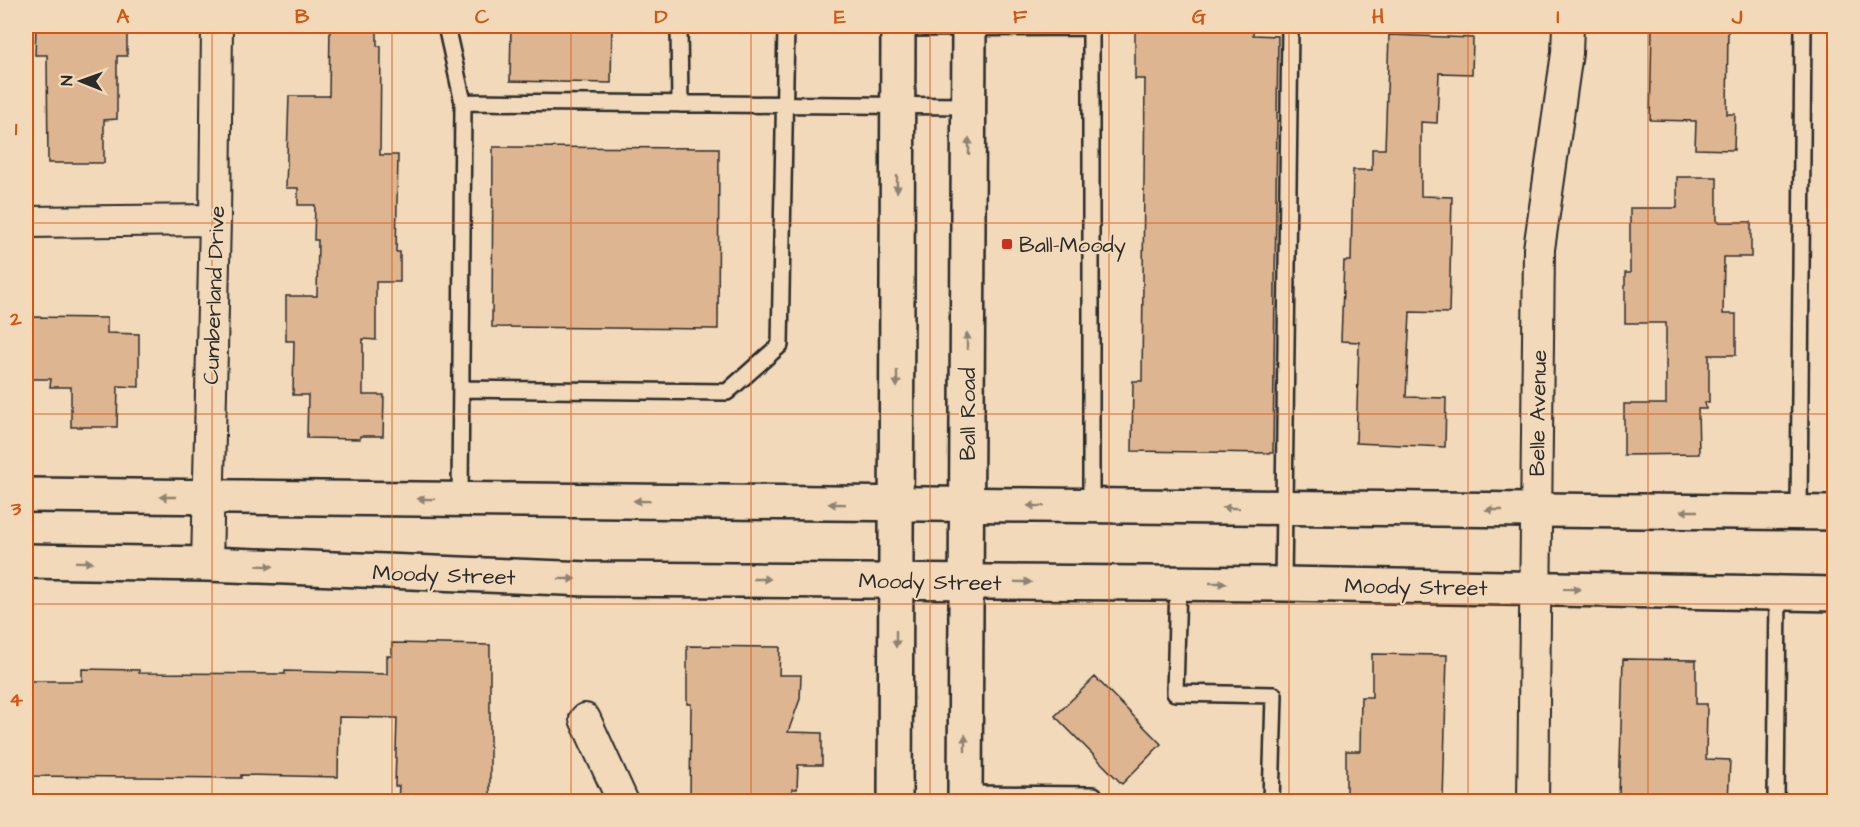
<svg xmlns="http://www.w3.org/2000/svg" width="1860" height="827" viewBox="0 0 1860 827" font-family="'Architects Daughter',sans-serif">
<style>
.building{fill:#deb591;stroke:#2b2b2b;stroke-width:1.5}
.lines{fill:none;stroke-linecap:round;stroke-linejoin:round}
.service-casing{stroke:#2b2b2b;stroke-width:20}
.minor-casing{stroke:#2b2b2b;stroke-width:34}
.secondary-casing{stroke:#2b2b2b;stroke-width:38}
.primary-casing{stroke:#2b2b2b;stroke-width:38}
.service{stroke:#f1d9b9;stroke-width:15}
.minor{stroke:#f1d9b9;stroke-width:30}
.secondary{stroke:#f1d9b9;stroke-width:33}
.primary{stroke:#f1d9b9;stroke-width:33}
.oneway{fill:#8e8272}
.grid{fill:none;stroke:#d5540f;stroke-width:1.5;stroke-opacity:0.55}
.poi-dot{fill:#c8321e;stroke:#f1d9b9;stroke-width:2}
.labels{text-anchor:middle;stroke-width:4.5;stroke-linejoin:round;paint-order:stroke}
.poi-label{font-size:22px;fill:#2b2b2b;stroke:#f1d9b9;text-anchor:start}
.street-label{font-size:22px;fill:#2b2b2b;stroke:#f1d9b9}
.neatline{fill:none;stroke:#d5540f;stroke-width:2}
.grid-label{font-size:20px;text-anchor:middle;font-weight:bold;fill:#d5540f}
</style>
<rect width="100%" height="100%" fill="#f1d9b9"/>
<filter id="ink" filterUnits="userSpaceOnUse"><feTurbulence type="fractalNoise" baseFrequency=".0167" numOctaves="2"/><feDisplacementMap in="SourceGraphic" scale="12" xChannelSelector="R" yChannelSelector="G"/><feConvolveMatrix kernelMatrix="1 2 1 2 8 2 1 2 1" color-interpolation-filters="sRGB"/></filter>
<g filter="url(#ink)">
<path class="building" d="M36 26H127V56H117V119L104 120V163H48L47 55H35Z
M330 26H377V46H381L380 155H398L396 252H400V282H376V340L363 339V395H384L383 436H360V439L307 438 308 395H293L294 341H286V296H317L318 240H314L315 205H298V188H286L289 96H329Z
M511 26H612L611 83 510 81Z
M1135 26H1253V35L1278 36 1273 453 1132 451 1133 381H1142L1145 79H1135Z
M1652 26H1728L1727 114H1735L1734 150 1695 149 1696 121 1650 120Z
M1389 35 1473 38 1472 74 1439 73 1437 123 1421 122V196L1452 197 1449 313 1410 312 1406 397 1446 398 1445 447 1356 443 1359 342 1341 341 1344 261H1351L1353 170H1372V149H1385Z
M493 147 719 148 718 329 492 327Z
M1677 177H1717V222H1751V257H1724L1723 314H1736V355H1709V402H1705L1706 409H1698L1699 454 1624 455V404H1666V323H1625V273H1630V208H1677Z
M26 317 107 318V333L139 334V387L118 386 117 427H71V387H50L51 379H26Z
M392 643 490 645V801H398L399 786H395L397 718 339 717 338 777 241 775V778L26 776V681H82V669L139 670V673L285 674V671L387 674V656H392Z
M687 646 780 647 779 675H801L800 699 788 732 822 733V765H798L797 789H792V801H690L691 704H687Z
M1372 654 1447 655 1443 801H1346V751H1360L1361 697H1372Z
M1623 659 1696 660V704H1707L1706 759 1730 760 1728 801H1650V797H1619Z
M1095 677 1161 744 1122 784 1055 716Z"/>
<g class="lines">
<g class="service-casing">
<path id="service" d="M446 26 463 102
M679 26 680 104
M898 28 1091 27V506
M461 389 727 392 780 345 786 26
M460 499 463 102 969 106
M1799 513 1803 26
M1178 583 1175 693 1274 695 1271 802
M1283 584 1290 26
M965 794 1094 795V802
M1776 802 1778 593"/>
</g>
<g class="minor-casing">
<path id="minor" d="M26 222 215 220
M207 564 215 220 217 26
M585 719 623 802
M1533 802 1539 249 1567 53 1568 26"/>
</g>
<g class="secondary-casing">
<path id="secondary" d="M26 495 1834 513
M26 561 207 564 588 579 1283 584 1834 594"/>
</g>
<g class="primary-casing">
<path id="primary" d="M895 802 898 26
M965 802 969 26"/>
</g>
<use href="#service" class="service"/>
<use href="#minor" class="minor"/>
<use href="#secondary" class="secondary"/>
<use href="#primary" class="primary"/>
</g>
<defs><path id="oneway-solid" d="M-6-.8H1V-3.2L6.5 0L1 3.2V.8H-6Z" transform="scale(1.5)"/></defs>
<g class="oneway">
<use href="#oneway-solid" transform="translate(969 146) rotate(-90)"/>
<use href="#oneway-solid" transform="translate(897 184) rotate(90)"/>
<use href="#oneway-solid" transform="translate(967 341) rotate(-90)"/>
<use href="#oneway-solid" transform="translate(897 379) rotate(90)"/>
<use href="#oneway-solid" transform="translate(168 497) rotate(-180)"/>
<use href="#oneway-solid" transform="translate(426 499) rotate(-179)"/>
<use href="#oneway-solid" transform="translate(642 501) rotate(-179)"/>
<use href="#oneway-solid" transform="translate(837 504) rotate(-179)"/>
<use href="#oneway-solid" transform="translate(1036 506) rotate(-179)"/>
<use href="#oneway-solid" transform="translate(1231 508) rotate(-179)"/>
<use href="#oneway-solid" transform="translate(1494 510) rotate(-180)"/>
<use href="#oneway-solid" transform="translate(1689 511) rotate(-180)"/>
<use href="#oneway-solid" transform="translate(84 562) rotate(1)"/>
<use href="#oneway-solid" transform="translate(265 566) rotate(3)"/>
<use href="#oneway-solid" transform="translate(567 579) rotate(1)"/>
<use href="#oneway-solid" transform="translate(762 579)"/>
<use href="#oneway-solid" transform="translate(1023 582) rotate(1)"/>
<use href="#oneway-solid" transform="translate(1218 583)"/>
<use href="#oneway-solid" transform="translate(1572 589) rotate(1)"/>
<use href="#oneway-solid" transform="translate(896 639) rotate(90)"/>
<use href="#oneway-solid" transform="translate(965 743) rotate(-90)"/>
</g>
</g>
<path class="grid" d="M212 26V802M392 26V802M571 26V802M751 26V802M930 26V802M1109 26V802M1289 26V802M1468 26V802M1648 26V802M26 223H1834M26 414H1834M26 604H1834"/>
<rect class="poi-dot" x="1001" y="238" width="12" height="12" rx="3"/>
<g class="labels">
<g class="poi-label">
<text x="1019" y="252">Ball-Moody</text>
</g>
<g class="street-label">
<text transform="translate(213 295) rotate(-88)" y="8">Cumberland Drive</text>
<text transform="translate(1537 413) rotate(-89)" y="8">Belle Avenue</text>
<text transform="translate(967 414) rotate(-90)" y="8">Ball Road</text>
<text transform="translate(444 574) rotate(2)" y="8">Moody Street</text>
<text transform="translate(930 581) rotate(1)" y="8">Moody Street</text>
<text transform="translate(1416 586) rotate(1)" y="8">Moody Street</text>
</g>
</g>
<rect width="1860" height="827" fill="none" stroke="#f1d9b9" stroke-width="66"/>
<g transform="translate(81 81) rotate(271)" stroke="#f1d9b9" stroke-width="4.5" paint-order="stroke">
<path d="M0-4.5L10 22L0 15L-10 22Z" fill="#2b2b2b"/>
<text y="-9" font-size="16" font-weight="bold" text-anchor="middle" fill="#2b2b2b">N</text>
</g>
<rect x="33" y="33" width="1794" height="761" class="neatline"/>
<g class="grid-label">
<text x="123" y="23">A</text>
<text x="302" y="23">B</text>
<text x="482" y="23">C</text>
<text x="661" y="23">D</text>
<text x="840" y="23">E</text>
<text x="1020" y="23">F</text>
<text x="1199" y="23">G</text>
<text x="1378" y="23">H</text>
<text x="1558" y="23">I</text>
<text x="1737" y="23">J</text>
<text x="16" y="135">1</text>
<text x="16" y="325">2</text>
<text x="16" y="515">3</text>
<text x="16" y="706">4</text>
</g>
</svg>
